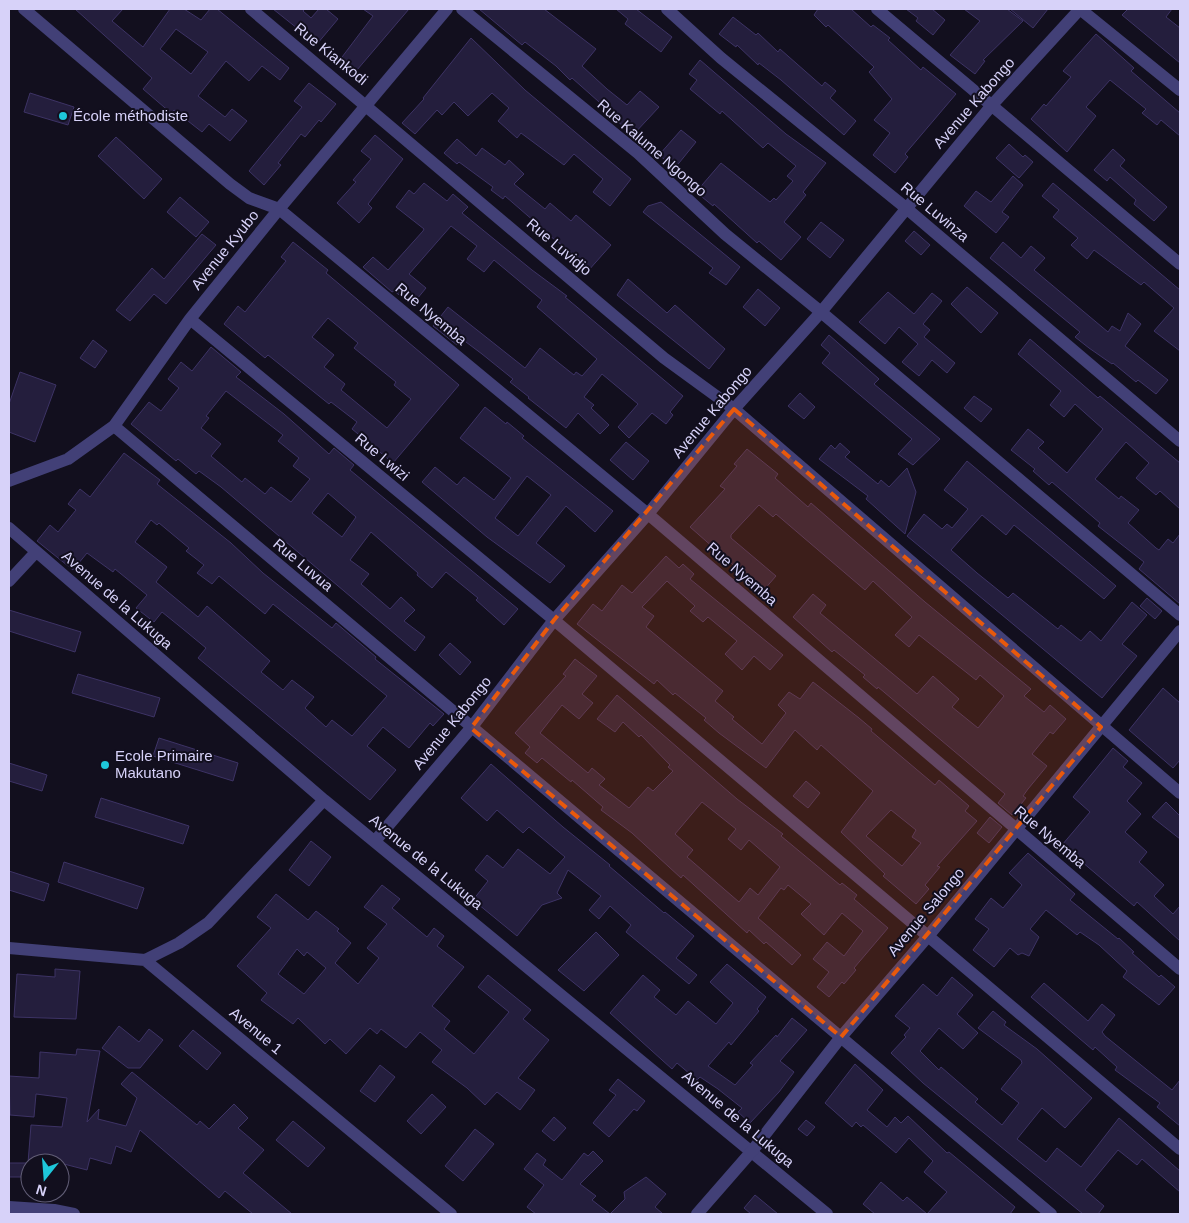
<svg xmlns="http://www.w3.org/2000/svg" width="1189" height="1223" viewBox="0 0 1189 1223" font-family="Helvetica,sans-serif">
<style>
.building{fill:#241e3d;stroke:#3d3365;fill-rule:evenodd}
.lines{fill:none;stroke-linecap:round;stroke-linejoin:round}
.minor{stroke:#424077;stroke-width:12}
.tertiary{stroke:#424077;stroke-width:12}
.marked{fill:#e8590c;fill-opacity:0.2;stroke:#e8590c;stroke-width:4;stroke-dasharray:10 6;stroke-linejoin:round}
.poi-dot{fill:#1ec7da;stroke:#120f1e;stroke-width:2}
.labels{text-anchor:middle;stroke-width:4;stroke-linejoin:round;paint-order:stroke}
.street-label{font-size:15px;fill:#d7d2f9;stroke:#120f1e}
.poi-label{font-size:15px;fill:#d7d2f9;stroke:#120f1e;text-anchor:start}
</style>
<rect width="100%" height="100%" fill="#120f1e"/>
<path class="building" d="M75 9H123L112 21 143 47 170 9H184L201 20 210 9H217L289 68 280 80 262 66 249 81 226 61 198 96 225 117 232 109 247 121 230 141 209 124 202 132 174 110 171 113 143 89 152 78ZM176 29 208 52 191 74 160 49Z
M273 9H305L303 11 311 18 319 9H326L338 19 317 44Z
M363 9H409L351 77 336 65 373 16Z
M479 9H544L596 49 582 66 607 89 627 105 640 91 659 107 633 135 615 119 616 117 572 78 570 80 556 66 525 42 522 45Z
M616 9H636L672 37 661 52 625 24 628 19Z
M818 9H851L871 27 873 25 890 38 888 40 921 70 923 67 956 94 905 154 908 157 895 173 873 155 890 133 874 120 892 99 869 72 874 67 828 25 826 27 814 15Z
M906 9H932L945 20 933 35 916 21 918 18Z
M964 9H1007L1023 21 983 60 985 61 975 74 950 55 980 21Z
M1010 9H1048L1033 28Z
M1128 9H1172L1166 17 1180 28V63L1122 15Z
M733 17 756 35 758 33 778 52 780 49 822 86 825 82 836 91 830 98 856 121 844 135 781 80 759 63 758 65 737 45 736 47 719 34Z
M1096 34 1134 68 1131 71 1180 113V136L1161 120 1157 125 1142 113 1146 109 1110 80 1086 107 1096 116 1067 152 1031 119 1044 104 1046 106 1071 77 1063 71Z
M471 38 525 90 631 179 610 206 593 192 603 179 574 154 564 165 521 133 517 138 498 121 509 108 492 93 468 116 454 102 442 115 437 110 415 134 402 123 424 99 423 98Z
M700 60 786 134 826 163 803 192 806 195 784 222 801 237 781 260 759 241 757 243 714 204 713 206 696 192 721 163 770 202 774 198 776 200 793 181 787 176 796 166 768 143 763 148 722 111 720 114 690 89 697 80 689 74Z
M309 83 336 104 321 122 319 120 305 137 301 134 278 163 281 165 264 185 249 171 302 107 294 101Z
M30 93 74 107 68 125 24 112Z
M681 130 696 142 675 168 659 155Z
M375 135 403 159 368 204 372 208 359 223 337 203 356 182 353 180 371 159 361 151Z
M116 137 162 179 144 199 98 156Z
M457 139 476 156 482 148 505 165 509 160 524 174 514 184 545 209 550 203 571 221 576 215 611 245 588 271 574 258 576 256 533 223 535 222 505 196 503 199 491 190 493 187 459 162 457 164 444 153Z
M1009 144 1023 157 1025 155 1033 162 1019 178 996 158Z
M1113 149 1125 160 1120 166 1167 207 1154 221 1134 204 1136 200 1110 177 1107 181 1094 170Z
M1013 176 1023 185 1002 212 1009 217 996 233 964 206 976 191 991 202Z
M424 183 447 201 453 194 468 207 462 213 532 270 567 296 565 297 683 396 670 412 673 415 666 424 652 413 629 438 618 427 638 404 602 374 584 397 594 405 591 408 609 425 600 434 578 413 566 428 528 398 529 397 510 382 513 379 482 354 462 339 457 345 433 326 448 307 525 368 540 348 574 375 576 372 582 376 597 359 537 307 542 300 494 260 484 272 467 259 477 246 451 226 409 274 426 288 412 305 394 291 392 292 363 267 373 257 388 270 423 231 424 229 396 207 409 190 414 194Z
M1053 183 1180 290V351L1154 331 1174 308 1144 282 1141 285 1094 250 1087 259 1071 245 1078 238 1053 217 1059 210 1042 196Z
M180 197 209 222 196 237 167 212Z
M661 202 740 267 726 285 709 273 713 268 643 212 648 206Z
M821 222 844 240 830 258 807 239Z
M914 231 930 245 921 255 905 241Z
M202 234 216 245 166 304 154 294 130 321 116 310 152 268 164 279Z
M293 242 328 270 326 273 459 385 393 463 352 429 357 422 331 402 329 404 268 355 265 358 224 324 238 306 245 312 286 261 281 257ZM328 318 358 343 354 348 396 382 394 385 411 399 387 428 341 390 345 384 324 367 334 355 312 337Z
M1003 242 1021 258 1031 246 1045 258 1034 270 1108 332 1112 326 1120 331 1128 313 1141 324 1125 346 1168 380 1156 394 1138 380 1136 382 1113 363 1112 364 1089 348 1075 337 1080 332 990 258Z
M628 279 667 313 675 305 725 349 709 369 617 295Z
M967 287 998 313 981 333 951 304Z
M758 289 780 308 765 326 743 307Z
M888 292 914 314 932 293 942 301 923 324 930 330 924 337 955 363 947 373 932 360 919 376 902 362 918 344 899 327 885 344 859 322Z
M829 335 879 379 874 384 940 439 913 465 898 454 912 439 822 363 830 353 821 345Z
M1030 339 1098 398 1100 396 1180 463V509L1160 491 1156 495 1136 478 1149 463 1126 442 1095 479 1119 499 1121 496 1139 510 1128 523 1156 548 1159 550 1168 539 1173 543 1180 534V604L1139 569 1144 562 1098 526 1100 523 1052 482 1049 485 1033 471 1035 469 1011 450 1028 429 1044 442 1038 448 1067 473 1103 429 1075 404 1064 417 1050 405 1061 391 1018 354Z
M93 340 107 351 95 368 80 358Z
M211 347 241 372 236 377 284 414 329 454 334 448 354 465 350 470 518 609 504 625 476 600 478 598 446 572 432 588 417 575 418 573 371 532 350 560 369 574 361 584 390 609 401 597 415 610 404 621 425 637 415 651 221 487 199 471 196 474 178 459 176 461 131 424 149 402 161 411 179 388 168 379 181 362 192 371ZM226 391 283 435 278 441 299 458 293 466 310 479 291 502 271 487 265 494 245 478 242 482 211 456 221 444 201 428 209 418 206 416ZM328 493 356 517 342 537 312 513Z
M20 372 56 385 35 442 9 432V404Z
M800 393 815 407 804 419 788 406Z
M974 396 992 409 981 422 964 408Z
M485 407 506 424 507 422 524 436 522 438 613 511 595 532 566 506 536 543 565 566 550 583 487 537 422 482 435 467 457 485 464 477 494 500 511 478 460 438ZM527 476 551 495 518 536 495 518Z
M626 442 649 461 633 480 610 460Z
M840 443 850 452 845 457 878 484 881 480 889 487 907 468 916 492 905 534 866 499 868 496 819 459 831 445 835 449Z
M747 449 778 474 775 478 808 507 811 503 925 602 1031 689 1024 696 1044 712 1050 705 1066 719 1053 734 1050 732 1032 754 1047 766 1028 789 1023 796 1026 798 1012 815 998 803 1005 794 878 687 877 689 863 677 865 675 834 650 832 652 793 617 813 594 826 605 820 613 917 694 933 676 959 699 952 707 978 728 1004 696 980 675 976 680 919 635 909 647 895 635 912 617 873 581 865 590 776 514 773 517 759 505 731 535V538L776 576 763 591 690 527 725 489 720 486 737 466 734 464Z
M124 453 160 480 157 484 231 543 263 573 332 628 336 623 376 657 375 659 444 714 433 726 430 723 409 748 383 727 367 746 396 770 370 800 198 658 206 648 183 629 162 612 154 622 136 608 147 595 115 569 113 572 87 553 73 570 37 541 50 525 58 532 76 510 68 504 80 489 90 497ZM151 520 157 525 159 523 189 548 186 551 204 565 197 573 212 584 219 576 265 614 273 604 387 696 352 736 332 720 326 727 305 708 314 697 292 680 283 690 261 672 270 661 207 606 198 617 156 582 167 567 135 542Z
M967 461 1116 586 1104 599 1014 525 1006 535 982 515 951 550 977 573 1008 598 1013 593 1058 629 1061 625 1081 641 1090 631 1101 641 1132 602 1147 615 1122 644 1137 656 1102 698 907 536 924 514 942 529 947 524 952 528 968 509 944 490Z
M666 556 679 568 683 564 694 574 690 579 783 655 770 670 754 656 742 670 725 654 737 641 708 617 703 622 690 611 695 606 667 581 642 607 654 616 646 627 723 691 715 701 734 717 732 719 762 744 786 713 778 705 789 692 800 699 813 682 859 718 872 729 871 731 935 785 939 780 969 806 965 811 977 821 937 866 940 867 925 885 929 889 916 904 883 876 885 874 841 832 873 791 821 745 817 750 795 730 766 768 719 733 704 720 706 718 675 693 673 695 657 680 654 684 577 624 593 604 602 611 622 585 632 593ZM891 810 916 830 912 837 921 843 902 866 866 836Z
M1147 598 1162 611 1155 619 1140 606Z
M9 610 81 632 75 652 9 631Z
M450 643 471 662 460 675 439 655Z
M575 659 597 676 582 694 593 703 579 719 562 705 540 733 588 773 592 768 605 779 599 785 629 808 648 787 653 791 673 771 668 767 670 765 641 735 639 737 623 722 615 732 597 719 617 695 737 799 783 834 781 836 840 885 842 883 857 895 854 899 888 928 854 968 856 970 844 984 842 982 829 997 817 987 829 972 813 959 827 942 844 956 863 931 842 913 824 935 801 914 811 904 788 885 784 890 781 888 758 918 801 955 792 965 766 942 764 944 749 930 747 933 683 875 681 878 632 833 601 810 603 807 572 780 571 782 542 758 537 763 525 753 530 747 515 733 566 676 563 674ZM702 802 736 829 728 839 741 850 749 840 780 867 758 895 750 888 739 902 687 857 693 850 675 834Z
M78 674 160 698 154 717 72 693Z
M1163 688 1180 703V760L1173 768 1129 730Z
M159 738 238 763 233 781 153 756Z
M1113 748 1128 761 1123 767 1142 783 1127 801 1141 814 1125 832 1147 852 1139 862 1164 885 1154 896 1173 914 1180 906V941L1137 902 1134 906 1062 845 1090 812 1073 797Z
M9 763 47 775 42 791 9 781Z
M491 764 563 827 610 865 609 866 664 913 665 912 694 936 676 958 697 975 689 984 626 932 631 925 610 906 599 919 589 910 601 896 568 870 557 893 562 898 542 905 517 936 473 900 488 881 475 870 487 855 503 868 518 849 550 874 565 857 529 827 523 833 497 810 487 821 461 798Z
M806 781 820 793 808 808 793 796Z
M101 798 189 826 183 844 95 817Z
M1166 802 1180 816V839L1152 817Z
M990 817 1002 827 989 843 977 833Z
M311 841 331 857 309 886 289 870Z
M1028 853 1075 894 1070 900 1118 939 1119 938 1134 952 1132 953 1159 977 1161 975 1175 987 1159 1005 1123 977 1127 971 1099 945 1080 932 1077 935 1046 910 1030 929 1039 937 1029 956 1022 953 1018 955 1010 948 994 967 973 950 989 929 975 919 991 898 1003 908 1022 885 1009 873Z
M64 862 144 888 137 909 58 882Z
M9 871 49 884 44 901 9 890Z
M382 885 400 899 392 908 427 937 434 928 444 936 437 946 464 967 432 1006 450 1021 444 1029 474 1054 509 1012 478 987 488 975 531 1010 523 1019 549 1040 518 1078 535 1090 520 1110 497 1092 485 1105 467 1088 432 1062 442 1050 420 1032 406 1048 381 1029 377 1034 370 1028 346 1054 330 1039 325 1044 298 1018 293 1024 261 1000 267 993 237 966 271 928 257 917 276 894 308 920 316 911 339 929 337 931 351 943 335 963 358 984 379 958 367 948 387 924 364 907ZM297 949 304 956 307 952 326 968 304 994 278 974Z
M596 932 619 955 584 991 558 970Z
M727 964 766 997 757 1009 759 1011 731 1045 729 1042 708 1066 735 1085 753 1065 750 1063 776 1035 777 1037 792 1018 807 1030 780 1061 794 1072 779 1092 750 1123 738 1112 742 1108 718 1089 700 1077 697 1080 677 1063 672 1069 610 1013 643 975 660 990 654 997 676 1015 688 1001 716 1024 733 1003 710 982Z
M55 969 80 971 76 1019 14 1017 17 974 55 977Z
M952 977 973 995 957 1014 978 1033 963 1049 939 1028 920 1051 939 1070 941 1067 978 1099 975 1102 1002 1125 1019 1103 1001 1089 1022 1063 1021 1060 978 1028 993 1011 1006 1022 1004 1025 1037 1049 1092 1098 1065 1128 1042 1108 1017 1139 1046 1162 1057 1148 1081 1167 1119 1118 1180 1171V1192L1142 1159 1137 1165 1118 1150 1085 1190 1104 1206 1098 1214H1083L923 1083 891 1053 906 1037 904 1035 910 1028 895 1016 923 984 937 996Z
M1044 983 1088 1021 1102 1004 1115 1015 1102 1032 1105 1036 1172 1090 1180 1080V1126L1157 1107 1160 1103 1115 1070 1117 1067 1095 1047 1093 1050 1031 997Z
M119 1026 139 1042 149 1029 163 1040 140 1068H128L102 1048Z
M193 1030 221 1053 207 1070 179 1046Z
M77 1049 100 1051 87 1122 99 1109 98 1119 126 1126 137 1098 121 1084 132 1072 197 1125 200 1121 209 1129 234 1104 248 1118 238 1128 264 1150 243 1173 292 1214H253L225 1191 219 1198 140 1130 131 1152 116 1146 111 1164 90 1158 87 1170 60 1163H28L31 1125 62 1127 67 1098 36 1094 34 1117 10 1115 9 1076 39 1078 40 1052 76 1055Z
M855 1064 883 1090 867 1110 887 1127 895 1117 901 1123 908 1116 947 1153 949 1152 1015 1207 1010 1214H875L863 1204 881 1182 903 1201 907 1197 927 1214 947 1192 924 1172 933 1161 909 1138 896 1153 863 1125 861 1127 856 1122 852 1127 825 1103Z
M380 1065 395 1077 375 1102 360 1091Z
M618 1079 645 1101 637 1111 634 1109 609 1137 593 1123 616 1095 609 1090Z
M432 1094 446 1107 421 1134 407 1121Z
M554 1117 566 1128 554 1141 542 1131Z
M806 1120 815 1127 807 1136 798 1129Z
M293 1121 325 1148 308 1167 276 1140Z
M475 1129 494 1144 463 1181 445 1166Z
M593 1151 603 1161 580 1184 596 1196 592 1200 610 1214 625 1199 624 1192 646 1177 666 1194 655 1207 663 1214H536L527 1207 544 1185 524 1169 537 1153 546 1160 543 1165 562 1180 584 1153 588 1156Z
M9 1163H26V1177H9Z
M755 1195 778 1214H751L744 1208Z"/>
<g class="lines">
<path class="minor" d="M24 9 230 184 249 198 279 209 648 514 1180 969
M251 9 664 358 734 409 1180 793
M462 9 638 153 725 234 821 312 1180 615
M667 9 721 58 906 208 1180 441
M877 9 1180 264
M1080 9 1180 90
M190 319 554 620 1180 1149
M114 426 1051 1214
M9 481 68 459 114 426 190 319 279 209 447 9
M9 528 324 800 827 1214
M9 581 36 552
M375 841 471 728 554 620 648 514 734 409 821 312 992 105 1080 9
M9 948 145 960 451 1214
M145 960 179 943 208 923 324 800
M9 1207 54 1210 74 1214"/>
<path class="tertiary" d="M697 1214 752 1151 841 1037 929 935 1180 631"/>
</g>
<path class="marked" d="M734 409 1101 727 841 1037 471 728 554 620Z"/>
<g class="poi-dot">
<circle cx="63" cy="116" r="5"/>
<circle cx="105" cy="765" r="5"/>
</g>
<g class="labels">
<g class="street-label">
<text transform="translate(331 54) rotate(39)" y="5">Rue Kiankodi</text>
<text transform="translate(974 103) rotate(-49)" y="5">Avenue Kabongo</text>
<text transform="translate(652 148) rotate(41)" y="5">Rue Kalume Ngongo</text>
<text transform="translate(935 212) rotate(40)" y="5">Rue Luvinza</text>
<text transform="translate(559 247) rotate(40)" y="5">Rue Luvidjo</text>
<text transform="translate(225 250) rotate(-51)" y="5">Avenue Kyubo</text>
<text transform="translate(431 314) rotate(40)" y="5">Rue Nyemba</text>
<text transform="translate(712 412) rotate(-50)" y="5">Avenue Kabongo</text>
<text transform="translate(382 457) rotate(40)" y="5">Rue Lwizi</text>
<text transform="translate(303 565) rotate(40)" y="5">Rue Luvua</text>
<text transform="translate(742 574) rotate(41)" y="5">Rue Nyemba</text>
<text transform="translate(117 600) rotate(41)" y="5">Avenue de la Lukuga</text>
<text transform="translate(452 723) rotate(-51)" y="5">Avenue Kabongo</text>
<text transform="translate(1050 837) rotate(40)" y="5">Rue Nyemba</text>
<text transform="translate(426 862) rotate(39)" y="5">Avenue de la Lukuga</text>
<text transform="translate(926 912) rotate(-50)" y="5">Avenue Salongo</text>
<text transform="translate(256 1031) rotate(40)" y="5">Avenue 1</text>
<text transform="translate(738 1119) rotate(40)" y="5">Avenue de la Lukuga</text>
</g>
<g class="poi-label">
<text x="73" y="121">École méthodiste</text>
<text x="115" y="761">Ecole Primaire<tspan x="115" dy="17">Makutano</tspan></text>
</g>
</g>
<rect width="1189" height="1223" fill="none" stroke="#d7d2f9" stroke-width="20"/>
<g transform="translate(45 1178) rotate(197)"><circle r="24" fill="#120f1e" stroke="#615d76"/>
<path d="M0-4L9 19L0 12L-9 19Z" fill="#1ec7da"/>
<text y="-8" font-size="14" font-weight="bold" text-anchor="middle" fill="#d7d2f9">N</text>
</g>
</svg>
